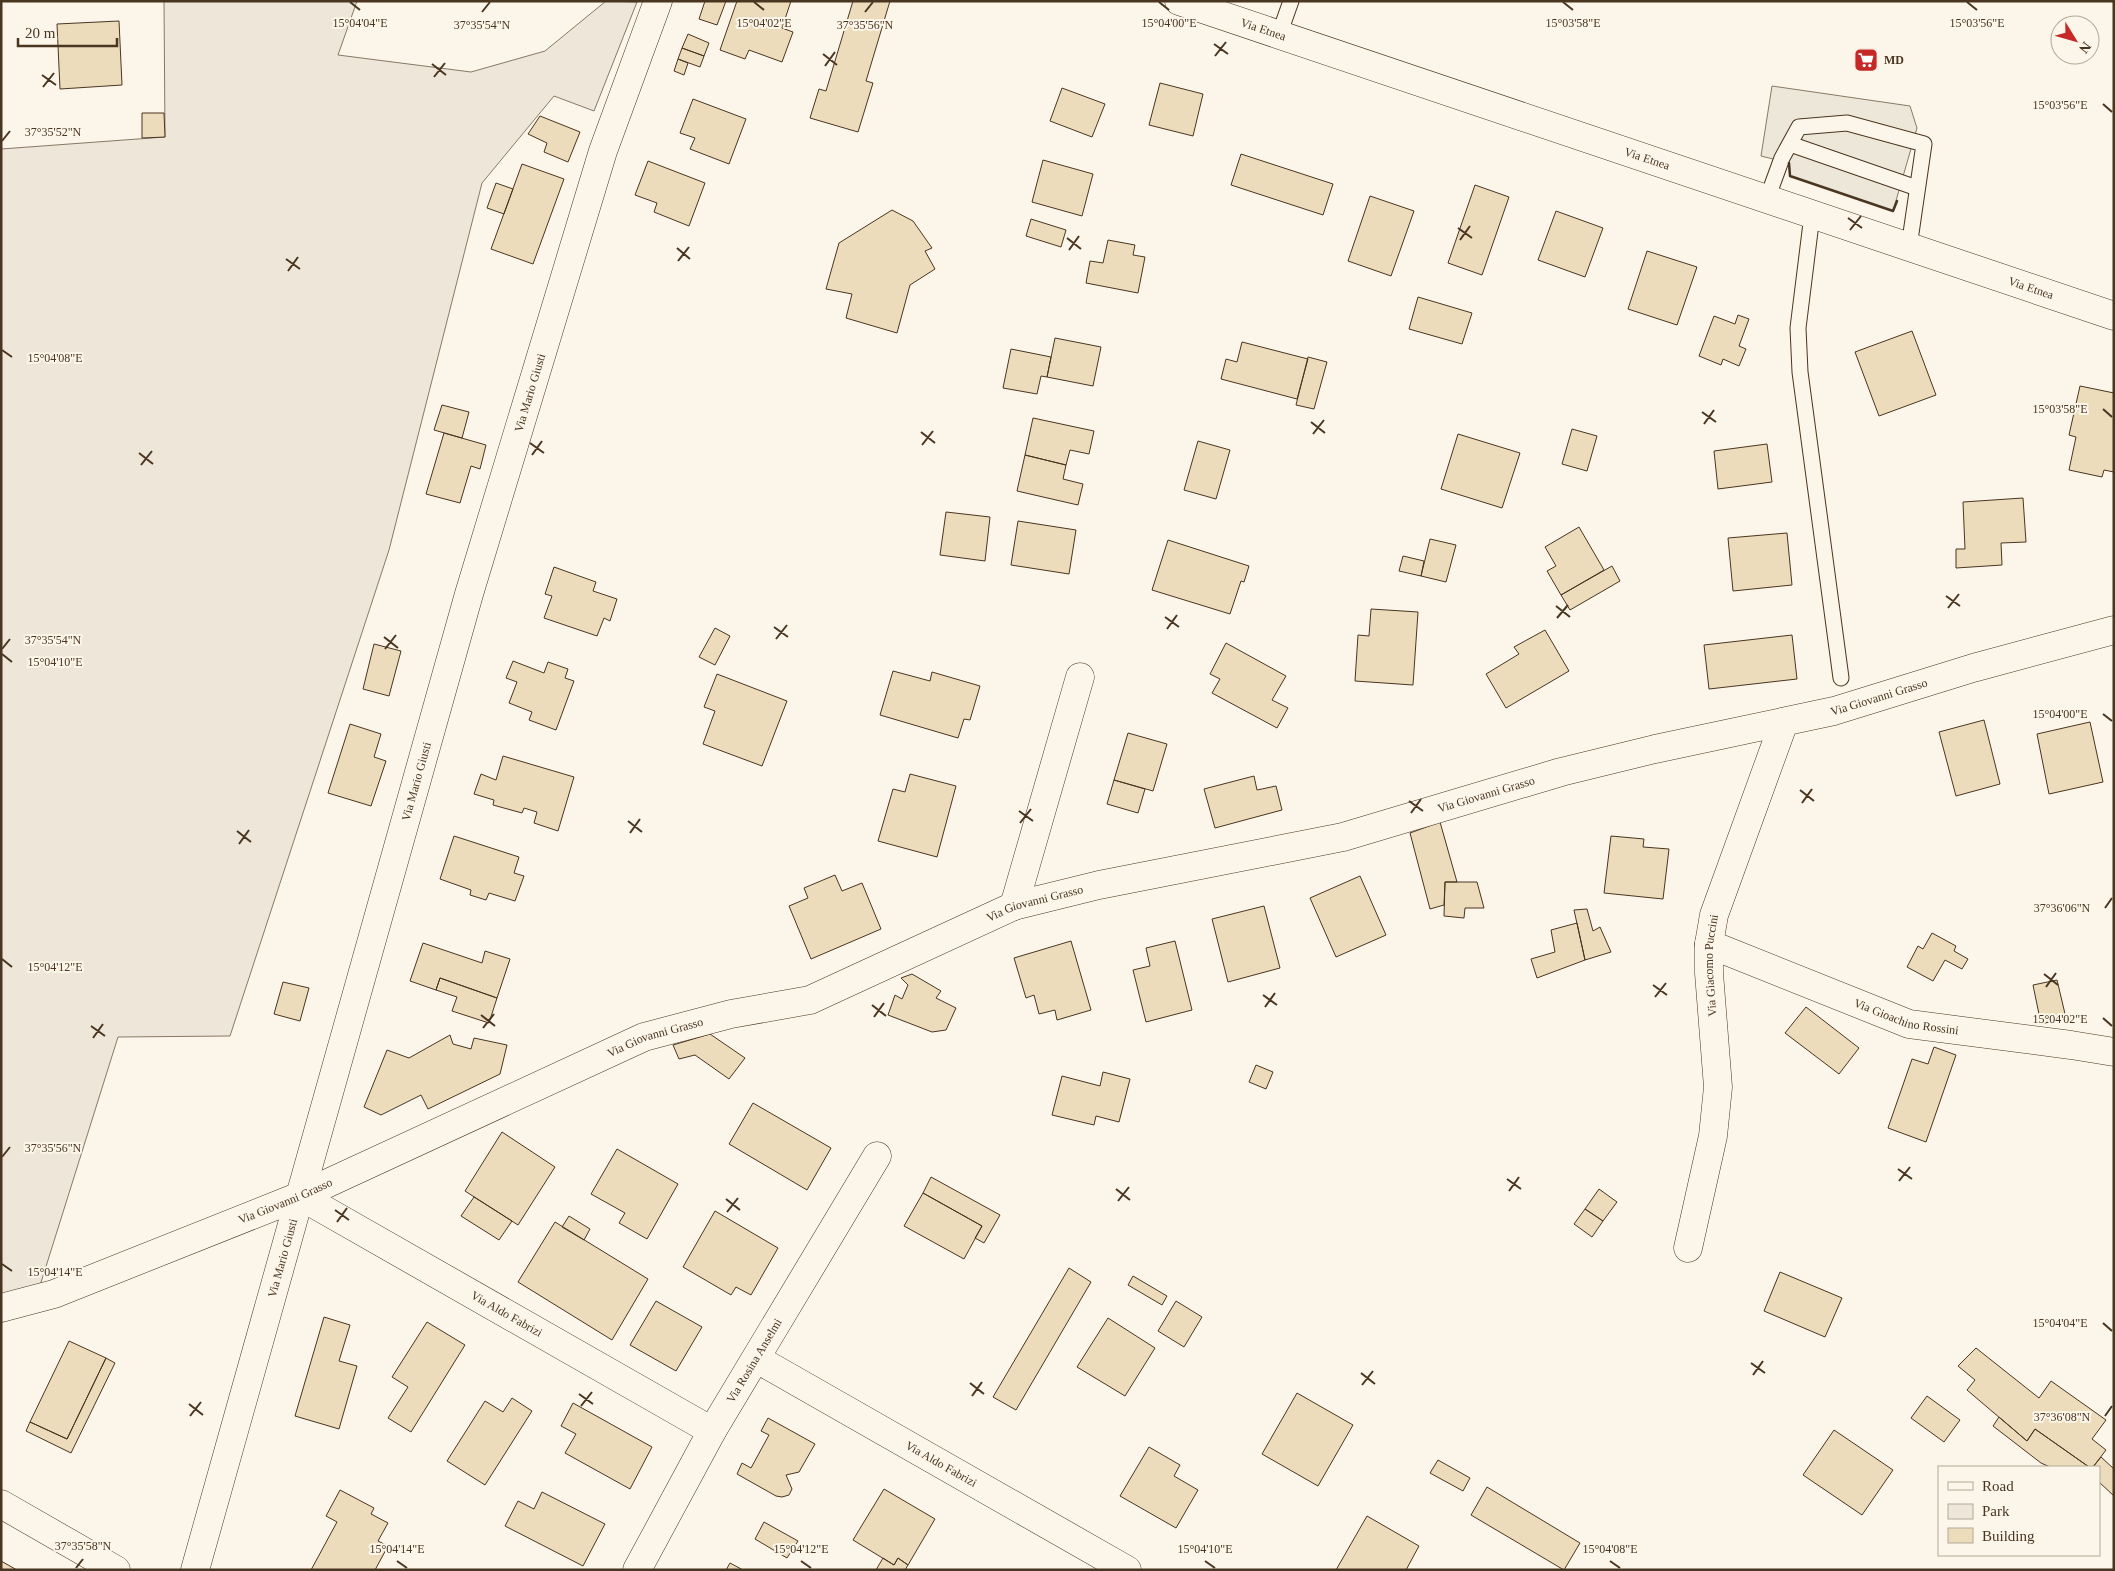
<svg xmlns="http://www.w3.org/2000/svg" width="2115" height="1571" viewBox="0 0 2115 1571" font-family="Georgia,serif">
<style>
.green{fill:#ede6d9;stroke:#887966}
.parking{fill:#ede7d9;stroke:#887966}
.building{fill:#ecdcbc;stroke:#4a3520}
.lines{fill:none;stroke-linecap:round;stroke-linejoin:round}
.lane-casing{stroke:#4a3520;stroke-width:17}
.street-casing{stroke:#4a3520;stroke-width:29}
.secondary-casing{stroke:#4a3520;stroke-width:29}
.lane{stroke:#fbf6e9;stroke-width:15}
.street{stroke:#fbf6e9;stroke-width:28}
.secondary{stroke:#fbf6e9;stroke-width:28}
.wall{stroke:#4a3520;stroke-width:2.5}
.ticks{fill:none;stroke:#4a3520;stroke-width:2}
.labels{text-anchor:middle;stroke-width:4;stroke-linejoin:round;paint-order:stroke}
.street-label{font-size:12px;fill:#4a3520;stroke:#fbf6e9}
.poi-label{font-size:12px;font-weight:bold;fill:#4a3520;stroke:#fbf6e9;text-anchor:start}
.ticks-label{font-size:12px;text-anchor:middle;fill:#4a3520;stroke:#fbf6e9;stroke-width:4;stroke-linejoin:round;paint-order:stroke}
</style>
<rect width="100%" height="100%" fill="#fbf6e9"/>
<path class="green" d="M164 1H357L338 55 471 72 545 51 606 1 637 2 594 111 554 96 482 183 389 550 230 1036 118 1037 38 1292 1 1301V149L165 137Z"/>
<path class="parking" d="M1772 86 1910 106 1917 128 1893 211 1790 176 1789 163 1761 156Z"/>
<path class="building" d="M705 1H726L717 25 699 19Z
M737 1H791L782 28 793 32 782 62 749 50 745 59 720 50Z
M853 1H890L866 81 873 83 858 132 810 118 819 89 826 91Z
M119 21 122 85 60 89 57 24Z
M688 34 709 43 704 56 682 48Z
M682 48 704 56 700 67 678 59Z
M678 59 688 63 684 75 674 71Z
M1160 83 1203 94 1193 136 1149 125Z
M1062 88 1105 104 1092 137 1050 121Z
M693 99 746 119 729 164 690 149 695 138 680 133Z
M142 113H164L165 137 142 138Z
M540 116 580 132 568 162 544 152 547 143 528 134Z
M1241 154 1333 184 1323 215 1231 185Z
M1043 160 1093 174 1082 216 1032 202Z
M648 161 705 183 689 226 654 212 657 203 635 195Z
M522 164 564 179 533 264 491 249Z
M496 183 513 189 504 214 487 208Z
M1475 185 1509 197 1482 275 1448 263Z
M1370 196 1414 211 1391 276 1348 261Z
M892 210 913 221 932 248 925 251 935 269 910 285 897 333 846 318 852 294 826 289 839 243Z
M1556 211 1603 228 1585 277 1538 260Z
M1031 219 1066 230 1061 247 1026 236Z
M1108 240 1135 245 1133 255 1145 257 1138 293 1086 283 1090 261 1103 263Z
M1647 251 1697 267 1677 325 1628 309Z
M1418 297 1472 313 1462 344 1409 329Z
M1738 315 1749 319 1739 346 1746 349 1739 366 1723 359 1721 365 1699 356 1714 316 1735 324Z
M1912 331 1936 395 1879 416 1855 352Z
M1055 338 1101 347 1093 386 1047 377Z
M1242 342 1308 359 1297 399 1221 379 1226 359 1237 362Z
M1011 349 1051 357 1047 377 1041 376 1037 394 1003 388Z
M1308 357 1327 362 1314 409 1296 405Z
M2080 386 2114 393V472L2104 470 2102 477 2069 470 2076 437 2069 435Z
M442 405 469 412 462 438 434 430Z
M1033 418 1094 431 1089 454 1070 450 1066 465 1025 455Z
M1572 429 1597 436 1587 471 1562 464Z
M444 433 486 445 480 469 471 466 460 503 426 494Z
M1458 434 1520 453 1502 508 1441 489Z
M1198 441 1230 450 1216 499 1184 490Z
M1767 444 1772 482 1718 489 1714 451Z
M1025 455 1066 465 1063 479 1083 484 1078 505 1017 491Z
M2023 498 2026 542 2001 543 2002 565 1956 568V549H1965L1963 502Z
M946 512 990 517 985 561 940 555Z
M1018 521 1076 530 1069 574 1011 565Z
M1579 527 1604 570 1561 595 1547 571 1556 566 1545 547Z
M1787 533 1792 585 1733 591 1728 538Z
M1430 539 1456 545 1446 582 1421 576Z
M1168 540 1249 566 1244 582 1241 581 1230 614 1152 590Z
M1403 556 1424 561 1421 576 1399 571Z
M1612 566 1620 581 1570 610 1561 595Z
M554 567 596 582 593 591 617 599 610 621 604 618 597 636 544 618 552 596 545 594Z
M1371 609 1418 612 1413 685 1355 681 1358 635 1369 636Z
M715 628 730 636 715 665 699 657Z
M1545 630 1569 671 1506 708 1486 674 1519 654 1514 647Z
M1792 635 1797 679 1709 689 1704 645Z
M1226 643 1286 676 1272 700 1288 708 1277 728 1212 693 1220 679 1210 674Z
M374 644 401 651 389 696 363 689Z
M513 661 544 673 548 662 568 669 565 678 574 681 556 730 529 720 532 712 509 703 517 682 506 678Z
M893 671 930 681 932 672 980 686 970 720 964 719 958 738 880 715Z
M717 674 787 701 762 766 703 744 715 711 704 707Z
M1984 720 2000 784 1956 796 1939 732Z
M2090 722 2103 782 2049 794 2037 734Z
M350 724 381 734 374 757 386 761 371 806 328 793Z
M1128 733 1167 744 1153 791 1114 780Z
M503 756 574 777 558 831 534 823 537 812 524 808 522 813 493 805 494 800 474 794 481 774 496 780Z
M910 774 956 786 937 857 878 841 893 789 905 792Z
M1254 776 1257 790 1276 786 1282 810 1215 828 1204 789Z
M1114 780 1145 789 1138 813 1107 804Z
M1440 822 1457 882H1445L1444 905 1430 909 1410 833Z
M454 836 519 857 514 873 524 876 515 901 489 893 486 900 470 895 471 890 440 879Z
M1611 836 1644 839 1643 847 1669 849 1663 899 1604 893Z
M835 875 842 891 862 883 881 929 811 959 789 906 808 898 804 888Z
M1360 876 1386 935 1336 957 1310 898Z
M1445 882H1477L1484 908H1465L1464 918 1444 916Z
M1264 906 1280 968 1228 982 1212 919Z
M1587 909 1593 931 1600 927 1611 952 1585 960 1574 910Z
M1577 923 1585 960 1537 978 1531 959 1555 952 1551 930Z
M1932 933 1956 946 1954 951 1968 959 1962 969 1945 960 1933 981 1907 967 1918 946 1923 949Z
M1071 941 1091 1010 1057 1020 1055 1010 1039 1014 1034 995 1026 998 1014 958Z
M1175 941 1192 1010 1146 1022 1133 970 1150 966 1146 948Z
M423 943 482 963 485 951 510 959 497 998 440 978 436 990 410 981Z
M912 974 941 991 936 998 956 1008 946 1030 932 1032 888 1015 895 995 902 999 908 985 901 978Z
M440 978 497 998 489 1023 452 1011 457 997 436 990Z
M2057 980 2066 1018 2041 1024 2033 985Z
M283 982 309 988 300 1021 274 1014Z
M1806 1007 1859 1048 1839 1074 1785 1033Z
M710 1034 745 1058 729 1079 695 1055 679 1059 673 1045Z
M450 1035 453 1044 471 1049 474 1038 507 1045 500 1074 428 1109 421 1095 381 1115 364 1107 387 1050 409 1058Z
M1934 1047 1956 1055 1926 1142 1888 1128 1912 1059 1928 1064Z
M1256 1065 1273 1072 1266 1089 1249 1082Z
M1103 1072 1130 1079 1119 1122 1096 1116 1094 1125 1052 1115 1062 1076 1100 1086Z
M753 1103 831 1148 807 1190 729 1144Z
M502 1132 555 1167 518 1225 465 1191Z
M617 1149 678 1184 647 1239 619 1223 625 1213 591 1194Z
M931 1177 1000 1215 984 1243 975 1238 982 1226 923 1193Z
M1599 1189 1617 1202 1603 1221 1585 1209Z
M923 1193 982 1226 964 1259 904 1226Z
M474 1197 512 1221 499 1240 461 1216Z
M1585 1209 1603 1221 1592 1237 1574 1224Z
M715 1211 778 1248 751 1295 736 1287 731 1295 683 1267Z
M569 1216 590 1229 584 1240 562 1227Z
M555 1222 648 1279 612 1340 518 1282Z
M1069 1268 1091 1282 1016 1410 993 1397Z
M1780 1272 1842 1298 1825 1337 1764 1311Z
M1133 1276 1167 1296 1162 1305 1128 1285Z
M656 1301 702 1327 676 1371 630 1345Z
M1176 1301 1202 1317 1184 1347 1158 1331Z
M324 1317 350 1325 339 1361 357 1366 339 1429 295 1416Z
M1108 1318 1155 1348 1125 1396 1077 1367Z
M427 1322 465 1345 411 1432 388 1418 408 1387 392 1377Z
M69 1341 106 1358 67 1439 30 1422Z
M1976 1348 2039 1398 2051 1381 2106 1420 2092 1439 2106 1450 2093 1467H2089L2035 1429 2027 1441 1967 1390 1975 1380 1958 1366Z
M106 1358 115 1363 71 1453 26 1431 30 1422 67 1439Z
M1297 1393 1353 1425 1318 1486 1262 1454Z
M1927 1396 1960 1420 1944 1442 1911 1418Z
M512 1398 532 1411 485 1485 447 1461 485 1401 503 1412Z
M573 1403 652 1447 630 1489 565 1453 576 1434 561 1426Z
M1999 1417 2027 1441 2035 1429 2089 1467H2050L2041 1463 1993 1426Z
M768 1418 815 1444 799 1472 786 1475 792 1489 789 1495 782 1497 776 1496 737 1474 742 1463 751 1468 769 1435 761 1431Z
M1834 1430 1893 1470 1862 1515 1803 1475Z
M1149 1447 1180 1465 1174 1476 1198 1490 1176 1528 1120 1496Z
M2101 1457 2114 1469V1496L2099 1482V1467H2093Z
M1438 1460 1470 1478 1463 1491 1430 1473Z
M1487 1487 1580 1543 1564 1570 1471 1515Z
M884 1489 935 1519 908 1565 898 1558 894 1565 853 1540Z
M340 1490 374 1508 371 1514 388 1523 378 1541 388 1546 375 1570H311L337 1522 326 1516Z
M542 1492 605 1524 583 1566 505 1526 518 1501 534 1509Z
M1367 1516 1419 1546 1406 1570H1336Z
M764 1522 798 1541 787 1558 755 1539Z
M883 1558 894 1565 898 1558 908 1565 905 1570H876Z
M1 1561 17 1570H1Z
M730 1563 743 1570H726Z"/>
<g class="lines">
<g class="lane-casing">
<path id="lane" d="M1279 35 1291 1
M1790 144 1917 188
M1767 199 1782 158 1799 127 1847 123 1924 144 1909 247
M1812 215 1798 328 1800 372 1841 678"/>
</g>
<g class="street-casing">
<g id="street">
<path d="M1014 906 1080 677"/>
<path id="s1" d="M1709 944 1909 1024 2071 1045 2114 1052"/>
<path id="s2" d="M300 1196 712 1431"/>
<path id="s3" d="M1688 1248 1713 1136 1718 1087 1709 973V944L1714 915 1784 722"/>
<path id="s4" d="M1 1308 54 1294 300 1196 644 1037 731 1014 810 1000 1014 906 1099 885 1343 837 1561 772 1655 749 1834 711 1973 668 2114 630"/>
<path id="s5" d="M757 1359 1127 1570"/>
<path d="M1 1504 116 1570"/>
<path id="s6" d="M195 1570 469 594 603 151 658 1"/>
<path id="s7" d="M637 1570 712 1431 877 1156"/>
</g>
</g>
<g class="secondary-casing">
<g id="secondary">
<path id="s8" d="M1179 1 2114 316"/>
</g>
</g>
<use href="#lane" class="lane"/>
<use href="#street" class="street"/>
<use href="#secondary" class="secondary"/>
<path class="wall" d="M1789 163 1790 176 1893 211 1897 201"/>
</g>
<path class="ticks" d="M350 2 360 10M754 2 764 10M1159 2 1169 10M1563 2 1573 10M1967 2 1977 10M482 12 490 2M865 12 873 2M1214 44 1228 54M823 54 837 65M1215 56 1226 42M432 64 446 75M825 66 835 52M42 75 56 85M434 77 445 63M43 87 54 73M2103 104 2112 112M2 141 10 131M1848 218 1862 228M1458 228 1472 238M1850 230 1861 216M1067 238 1081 249M1460 240 1470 226M677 248 690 259M1069 250 1079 236M286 259 300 269M678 261 689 247M288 271 298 257M2 350 12 357M2103 409 2112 417M1702 412 1716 422M1311 422 1325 433M1704 424 1714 410M921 432 935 443M1313 434 1324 420M530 443 544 453M922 445 933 431M139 453 153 464M532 455 542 441M141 465 152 451M1946 596 1960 606M1556 606 1570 617M1948 608 1959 594M1165 617 1179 627M1557 618 1568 605M774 627 788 637M1167 629 1177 615M384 637 398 648M776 639 787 625M2 649 10 639M385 649 396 635M2 654 12 662M2103 714 2112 721M1800 790 1814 801M1409 801 1423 811M1802 803 1812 789M1019 811 1033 821M1411 813 1421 799M628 821 642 832M1020 823 1031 809M237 831 251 842M630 833 640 819M239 844 249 830M2105 908 2112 898M2 959 12 967M2044 974 2058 985M1653 985 1667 995M2046 987 2056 973M1263 995 1277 1005M1655 997 1666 983M872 1005 886 1016M1265 1007 1275 993M481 1015 495 1026M874 1017 884 1003M2103 1018 2112 1026M91 1026 105 1036M483 1028 494 1014M93 1038 103 1024M2 1157 10 1147M1898 1169 1912 1179M1507 1179 1521 1189M1899 1181 1910 1167M1116 1189 1130 1200M1509 1191 1519 1177M726 1199 740 1210M1118 1201 1129 1187M335 1210 349 1220M727 1212 738 1198M337 1222 347 1208M2 1264 12 1271M2103 1323 2112 1331M1751 1363 1765 1373M1361 1373 1375 1384M1753 1375 1763 1361M970 1383 984 1394M1362 1385 1373 1371M579 1394 593 1404M972 1396 982 1382M189 1404 203 1415M581 1406 592 1392M190 1416 201 1402M2105 1416 2112 1406M397 1561 407 1568M801 1561 811 1568M1205 1561 1215 1568M1610 1561 1620 1568M76 1568 83 1559"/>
<defs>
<g id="supermarket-square" transform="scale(1.25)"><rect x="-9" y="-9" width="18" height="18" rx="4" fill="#c62828" stroke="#fbf6e9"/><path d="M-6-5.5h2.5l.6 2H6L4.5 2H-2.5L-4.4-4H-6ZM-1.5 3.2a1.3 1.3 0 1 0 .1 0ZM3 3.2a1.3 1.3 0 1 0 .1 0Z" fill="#fff"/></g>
</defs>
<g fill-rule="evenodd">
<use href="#supermarket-square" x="1866" y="60"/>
</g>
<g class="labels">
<g class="street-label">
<text dy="4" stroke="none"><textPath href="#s8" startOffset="89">Via Etnea</textPath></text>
<text dy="4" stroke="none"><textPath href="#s8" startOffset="494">Via Etnea</textPath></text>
<text dy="4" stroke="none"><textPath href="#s8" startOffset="899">Via Etnea</textPath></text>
<text dy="4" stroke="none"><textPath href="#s6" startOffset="1224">Via Mario Giusti</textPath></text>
<text dy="4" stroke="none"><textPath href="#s4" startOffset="1984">Via Giovanni Grasso</textPath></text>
<text dy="4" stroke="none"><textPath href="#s6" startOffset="819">Via Mario Giusti</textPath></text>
<text dy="4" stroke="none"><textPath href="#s4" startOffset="1579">Via Giovanni Grasso</textPath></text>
<text dy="4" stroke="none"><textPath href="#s4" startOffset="1114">Via Giovanni Grasso</textPath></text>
<text dy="4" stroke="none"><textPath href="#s3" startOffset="286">Via Giacomo Puccini</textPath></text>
<text dy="4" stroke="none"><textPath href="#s1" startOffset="211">Via Gioachino Rossini</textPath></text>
<text dy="4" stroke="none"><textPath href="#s4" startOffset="709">Via Giovanni Grasso</textPath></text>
<text dy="4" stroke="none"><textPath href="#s4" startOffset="304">Via Giovanni Grasso</textPath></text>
<text dy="4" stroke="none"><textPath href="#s6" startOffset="324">Via Mario Giusti</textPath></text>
<text dy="4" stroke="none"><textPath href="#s2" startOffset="238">Via Aldo Fabrizi</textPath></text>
<text dy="4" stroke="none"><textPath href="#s7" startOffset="240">Via Rosina Anselmi</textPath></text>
<text dy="4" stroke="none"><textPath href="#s5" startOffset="212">Via Aldo Fabrizi</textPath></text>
</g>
<g class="poi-label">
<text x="1884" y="64">MD</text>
</g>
</g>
<g class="ticks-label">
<text x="360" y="27">15°04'04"E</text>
<text x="764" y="27">15°04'02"E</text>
<text x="1169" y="27">15°04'00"E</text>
<text x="1573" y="27">15°03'58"E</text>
<text x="1977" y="27">15°03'56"E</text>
<text x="482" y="29">37°35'54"N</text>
<text x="865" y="29">37°35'56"N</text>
<text x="2060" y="109">15°03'56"E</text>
<text x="53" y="136">37°35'52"N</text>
<text x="55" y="362">15°04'08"E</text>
<text x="2060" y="413">15°03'58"E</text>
<text x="53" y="644">37°35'54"N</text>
<text x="55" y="666">15°04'10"E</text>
<text x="2060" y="718">15°04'00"E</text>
<text x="2062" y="912">37°36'06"N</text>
<text x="55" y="971">15°04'12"E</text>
<text x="2060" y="1023">15°04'02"E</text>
<text x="53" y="1152">37°35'56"N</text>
<text x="55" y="1276">15°04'14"E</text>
<text x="2060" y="1327">15°04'04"E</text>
<text x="2062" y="1421">37°36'08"N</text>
<text x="83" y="1550">37°35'58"N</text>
<text x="397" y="1553">15°04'14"E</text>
<text x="801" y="1553">15°04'12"E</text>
<text x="1205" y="1553">15°04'10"E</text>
<text x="1610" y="1553">15°04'08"E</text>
</g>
<rect width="2115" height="1571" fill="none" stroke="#4a3520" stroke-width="5"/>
<rect x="1938" y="1466" width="162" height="90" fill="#fbf6e9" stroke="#b4a999"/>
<rect x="1948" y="1482" width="25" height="8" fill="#fbf6e9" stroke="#b4a999"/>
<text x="1982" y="1491" font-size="15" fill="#4a3520">Road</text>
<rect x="1948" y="1504" width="25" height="15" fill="#ede6d9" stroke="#b4a999"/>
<text x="1982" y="1516" font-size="15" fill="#4a3520">Park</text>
<rect x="1948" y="1528" width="25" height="15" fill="#ecdcbc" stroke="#b4a999"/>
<text x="1982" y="1541" font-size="15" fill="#4a3520">Building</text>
<g transform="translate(2075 40) rotate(127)"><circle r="24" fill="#fbf6e9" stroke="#b4a999"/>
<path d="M0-4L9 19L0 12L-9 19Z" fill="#c62828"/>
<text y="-8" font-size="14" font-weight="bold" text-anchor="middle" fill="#4a3520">N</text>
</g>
<path d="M18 38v8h99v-8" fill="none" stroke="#4a3520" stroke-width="2.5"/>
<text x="25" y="38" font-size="15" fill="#4a3520" stroke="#fbf6e9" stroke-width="4" paint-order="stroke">20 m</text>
</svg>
